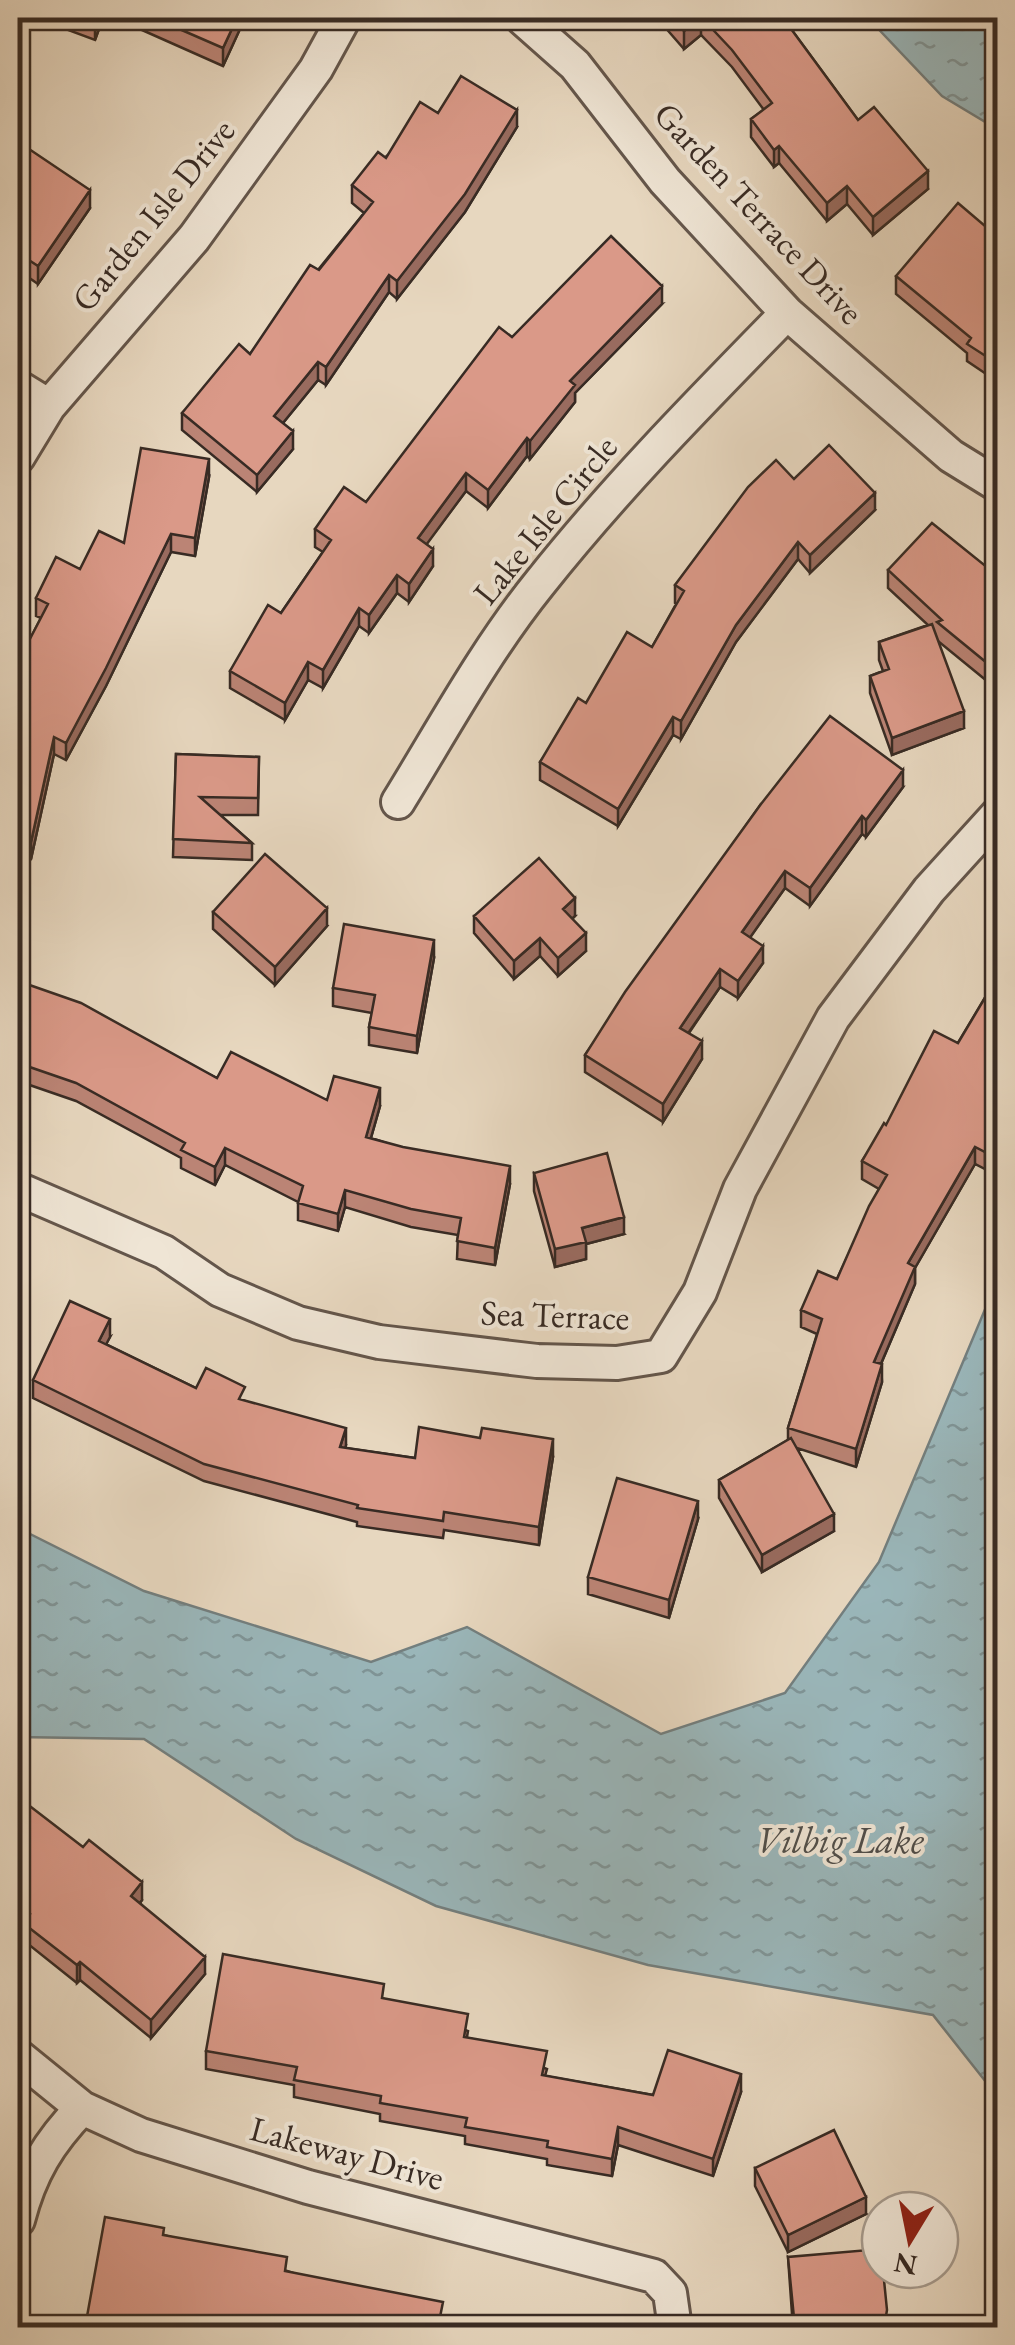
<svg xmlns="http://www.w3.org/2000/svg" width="1015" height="2345" viewBox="0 0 1015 2345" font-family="'EB Garamond',serif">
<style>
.water{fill:url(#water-ripples);stroke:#737f7f;stroke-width:2.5}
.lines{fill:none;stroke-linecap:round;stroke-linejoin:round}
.minor-casing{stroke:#64564b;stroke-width:38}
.minor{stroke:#efe5d5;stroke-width:32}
.wall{fill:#bb8475;stroke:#382b24;stroke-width:2.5}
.shaded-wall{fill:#996b5f;stroke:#382b24;stroke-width:2.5}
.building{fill:#da9988;stroke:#382b24;stroke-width:2.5}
.labels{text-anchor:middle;stroke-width:8;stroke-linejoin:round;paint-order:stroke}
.street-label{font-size:35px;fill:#382b24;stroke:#efe5d5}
.water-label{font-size:38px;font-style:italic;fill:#504e4a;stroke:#efe5d5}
</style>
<defs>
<pattern id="water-ripples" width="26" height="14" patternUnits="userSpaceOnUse" patternTransform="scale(2.5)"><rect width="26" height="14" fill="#9ab7bb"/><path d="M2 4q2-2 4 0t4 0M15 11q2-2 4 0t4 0" fill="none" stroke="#7f9598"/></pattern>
</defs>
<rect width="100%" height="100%" fill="#e7d7bf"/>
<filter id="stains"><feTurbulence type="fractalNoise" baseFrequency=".002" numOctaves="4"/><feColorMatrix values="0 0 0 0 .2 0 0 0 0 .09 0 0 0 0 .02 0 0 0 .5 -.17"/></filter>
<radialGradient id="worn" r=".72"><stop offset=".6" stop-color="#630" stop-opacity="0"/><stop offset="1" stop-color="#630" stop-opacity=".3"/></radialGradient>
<path class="water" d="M868 18H997V129L942 96Z
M997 1290V2096L933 2015 648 1965 436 1906 296 1839 144 1739 18 1737V1528L144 1591 371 1662 467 1627 661 1734 785 1693 879 1562 986 1307Z"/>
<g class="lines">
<g class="minor-casing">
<path id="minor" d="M522 18 575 65 665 181 787 313 951 456 998 485
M18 387 49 406
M18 457 49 406 194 238 316 69 344 18
M398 802C443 729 485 651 539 584 616 487 701 401 787 313
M18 1189 164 1252 220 1290 298 1323 379 1342 537 1361 617 1363 661 1356 700 1292 740 1189 833 1018 929 890 998 814
M18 2056 82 2108 141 2135 308 2187 654 2276 670 2293 675 2328
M18 2220C30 2173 49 2142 82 2108"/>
</g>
<use href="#minor" class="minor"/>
</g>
<path class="wall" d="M36 18H103L95 40Z
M115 18H245L223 66Z
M657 18H783L858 120 928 189 873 235 847 204 827 221 779 163 774 167 751 137V119L764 110 732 67 701 35 684 49Z
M438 113 517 127 465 212 397 299 389 292 326 385 318 380 283 423 293 449 257 492 182 430V413L250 354 364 213 352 203V185Z
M18 150 90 208 38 284 18 270Z
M998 237V382L967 361V353L896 294V276Z
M662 304 575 393V402L530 459 527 456 488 508 466 491 426 544 433 566 409 602 397 593 369 633 359 626 323 688 308 680 285 720 230 688V671L281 613 323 552 315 547V529L366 502 512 337Z
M209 477 195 556 171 552 106 686 66 760 54 754 31 859 23 858 18 871V662L41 618 36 616V598L80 569 124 543Z
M794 479 875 510 810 573 798 559 736 642 681 739 673 735 618 826 540 780V762L586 703 652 647 676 604 675 603V585Z
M888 570 998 576V690L938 641 964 728 892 755 870 693V676L883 671 879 660V642L928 625 888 588Z
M176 754 259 757 258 815H220L252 843V860L173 857Z
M903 787 866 837 862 834 810 906 785 888 750 937 763 963 738 998 720 987 689 1033 702 1059 663 1122 585 1072V1055L761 804Z
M213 912 327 926 275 985 213 929Z
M474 916H575L572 919 586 951 558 976 540 956 514 979 474 933Z
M998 945V1143L985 1169 975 1164 915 1268V1284L881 1364 882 1382 856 1467 797 1448 834 1531 762 1572 719 1498V1480L788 1440V1428L817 1334 801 1327V1310L837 1279 879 1189 862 1179V1161L886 1125 958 1043 996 979 990 976V958Z
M434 958 417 1053 369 1045V1027L372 1013 333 1006V988Z
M18 981 217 1078 327 1100 380 1106 371 1138 510 1184 495 1265 457 1259 458 1235 411 1227 345 1207 338 1231 298 1220V1202L225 1165 215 1185 181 1168V1158L76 1101 18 1081Z
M534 1173 624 1234 586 1244V1259L555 1267 534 1191Z
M110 1337 106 1344 196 1388 245 1401 346 1445 345 1448 415 1458 553 1457 539 1545 444 1530 443 1538 357 1526V1522L204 1481 33 1398V1380Z
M698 1519 669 1618 588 1594V1577Z
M18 1797 142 1900 140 1903 205 1974 151 2038 80 1980 77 1983 23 1940V1926L18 1921Z
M384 1999 468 2031 467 2037 547 2069 545 2076 653 2095 741 2092 713 2176 618 2145 612 2176 547 2165V2159L465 2144V2136L380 2121V2114L294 2097V2085L206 2069V2051Z
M755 2168 866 2214 788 2252 755 2186Z
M164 2235 287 2271 442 2323 469 2328H86V2322Z
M788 2257 887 2328H793Z"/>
<path class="shaded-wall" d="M97 18H103L95 40V22Z
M237 18H245L223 66V48Z
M701 18V35L684 49V31Z
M517 110V127L465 212 397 299V281Z
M779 146V163L774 167V150Z
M928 171V189L873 235V217Z
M847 186V204L827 221V203Z
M90 190V208L38 284V266Z
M389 275V292L326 385V367Z
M662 286V304L575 393V402L530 459V441L570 381Z
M318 362V380L274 434V416Z
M293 431V449L257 492V475Z
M527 438V456L488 508V490Z
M209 459V477L195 556V538Z
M466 473V491L418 556V538Z
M875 493V510L810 573V555Z
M171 534V552L106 686 66 760V743Z
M798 542V559L736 642 681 739V721L736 625Z
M433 549V566L409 602V584Z
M397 575V593L369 633V615Z
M359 608V626L323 688V670Z
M308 662V680L285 720V703Z
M964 711V728L892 755V738Z
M673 717V735L618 826V809Z
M54 737V754L31 859V842Z
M903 770V787L866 837V820Z
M862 816V834L810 906V888Z
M23 840V858L18 871V854Z
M785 871V888L742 949V932Z
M575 898V916L563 927V909Z
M327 908V926L275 985V967Z
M586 933V951L558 976V958Z
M540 938V956L514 979V961Z
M434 940V958L417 1053V1036Z
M763 946V963L738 998V981Z
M720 969V987L680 1045V1028Z
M702 1041V1059L663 1122V1104Z
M380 1088V1106L366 1155V1137Z
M998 1125V1143L985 1169V1152Z
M975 1147V1164L915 1268V1284L874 1380V1362L908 1263Z
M225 1148V1165L215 1185V1167Z
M510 1166V1184L495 1265V1248Z
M345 1190V1207L338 1231V1214Z
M624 1217V1234L586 1244V1259L555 1267V1249L582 1228Z
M110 1319V1337L99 1358V1341Z
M882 1364V1382L856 1467V1449Z
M346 1428V1445L340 1465V1447Z
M553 1439V1457L539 1545V1527Z
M698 1501V1519L669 1618V1600Z
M834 1514V1531L762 1572V1555Z
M142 1882V1900L131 1914V1896Z
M205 1957V1974L151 2038V2020Z
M80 1962V1980L77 1983V1965Z
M741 2074V2092L713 2176V2159Z
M618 2127V2145L612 2176V2159Z
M866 2197V2214L788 2252V2235Z"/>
<path class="building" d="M154 18H237L223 48Z
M672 18H701L684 31Z
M702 18H783L858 120 874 107 928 171 873 217 847 186 827 203 779 146 774 150 751 119 772 103 732 50Z
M461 76 517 110 465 194 397 281 389 275 326 367 318 362 274 416 293 431 257 475 182 413 239 344 250 354 310 265 319 270 373 202 352 185 378 152 386 158 420 102 438 113Z
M29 149 90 190 38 266 18 253V150L26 154Z
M958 203 998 237V364L967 344 971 338 896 276Z
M611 236 662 286 570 381 575 385 530 441 527 438 488 490 466 473 418 538 433 549 409 584 397 575 369 615 359 608 323 670 308 662 285 703 230 671 268 605 281 613 331 540 315 529 344 487 366 502 499 327 512 337Z
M829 445 875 493 810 555 798 542 736 625 681 721 673 717 618 809 540 762 578 698 586 703 627 632 652 647 684 591 675 585 748 487 776 460 794 479Z
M141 448 209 459 195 538 171 534 106 668 66 743 54 737 31 842 23 840 18 854V662L48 604 36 598 56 557 80 569 99 531 124 543Z
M932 523 998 576V672L937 622 942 620 888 570Z
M932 624 964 711 892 738 870 676 889 669 879 642Z
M830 716 903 770 866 820 862 816 810 888 785 871 742 932 763 946 738 981 720 969 680 1028 702 1041 663 1104 585 1055 625 992 761 804Z
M176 754 259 757 258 798 200 797 252 843 173 839Z
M265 854 327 908 275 967 213 912Z
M539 858 575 898 563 909 586 933 558 958 540 938 514 961 474 916Z
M344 924 434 940 417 1036 369 1027 375 995 333 988Z
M998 945V962L990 958Z
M998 976V1125L985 1152 975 1147 908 1263 915 1267 874 1362 882 1364 856 1449 788 1428 822 1319 801 1310 818 1271 837 1279 869 1206 887 1175 862 1161 884 1123 886 1125 934 1031 958 1043Z
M18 981 81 1003 217 1078 231 1052 327 1100 334 1076 380 1088 366 1137 403 1147 510 1166 495 1248 457 1241 461 1218 411 1209 345 1190 338 1214 298 1203 303 1186 225 1148 215 1167 181 1150 185 1143 76 1083 18 1063Z
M607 1153 624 1217 582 1228 586 1242 555 1249 534 1173Z
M70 1301 110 1319 99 1341 196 1388 206 1368 245 1387 239 1399 346 1428 340 1447 415 1458 419 1427 480 1438 482 1428 553 1439 539 1527 444 1512 443 1521 357 1508 358 1505 204 1464 33 1380Z
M791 1438 834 1514 762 1555 719 1480Z
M617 1478 698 1501 669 1600 588 1577Z
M18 1797 83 1847 89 1840 142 1882 131 1896 205 1957 151 2020 80 1962 77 1965 23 1923 30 1914 18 1904Z
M223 1954 384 1984 382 1998 468 2014 464 2037 547 2051 542 2075 653 2095 668 2050 741 2074 713 2159 618 2127 612 2159 547 2147 548 2141 465 2127 467 2118 380 2103 381 2096 294 2080 297 2067 206 2051Z
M834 2130 866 2197 788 2235 755 2168Z
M105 2217 164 2228 163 2235 287 2257 285 2271 443 2302 439 2322 469 2328H119L86 2322Z
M880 2249V2270H883L887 2310 884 2328H795L788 2257Z
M500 2323 528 2328H500Z"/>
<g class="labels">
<g class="street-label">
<text transform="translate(759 213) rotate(47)" y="12">Garden Terrace Drive</text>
<text transform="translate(153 215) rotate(-51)" y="12">Garden Isle Drive</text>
<text transform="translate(545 520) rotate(-51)" y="12">Lake Isle Circle</text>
<text transform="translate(555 1315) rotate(2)" y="12">Sea Terrace</text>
<text transform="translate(347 2153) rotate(15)" y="12">Lakeway Drive</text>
</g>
<g class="water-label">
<text x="840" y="1853">Vilbig Lake</text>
</g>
</g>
<rect width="1015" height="2345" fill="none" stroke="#e7d7bf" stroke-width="60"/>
<rect x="20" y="20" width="975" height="2305" fill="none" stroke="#382b24" stroke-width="5"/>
<rect x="30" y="30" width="955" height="2285" fill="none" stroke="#382b24" stroke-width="2.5"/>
<g transform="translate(910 2240) rotate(190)"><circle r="48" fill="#efe5d5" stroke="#a69b8e" stroke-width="2.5"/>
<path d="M0-8L18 38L0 25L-18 38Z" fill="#8f2418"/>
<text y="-15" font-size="28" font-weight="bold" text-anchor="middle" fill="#382b24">N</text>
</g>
<rect width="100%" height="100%" filter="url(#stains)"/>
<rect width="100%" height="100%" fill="url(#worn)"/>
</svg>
